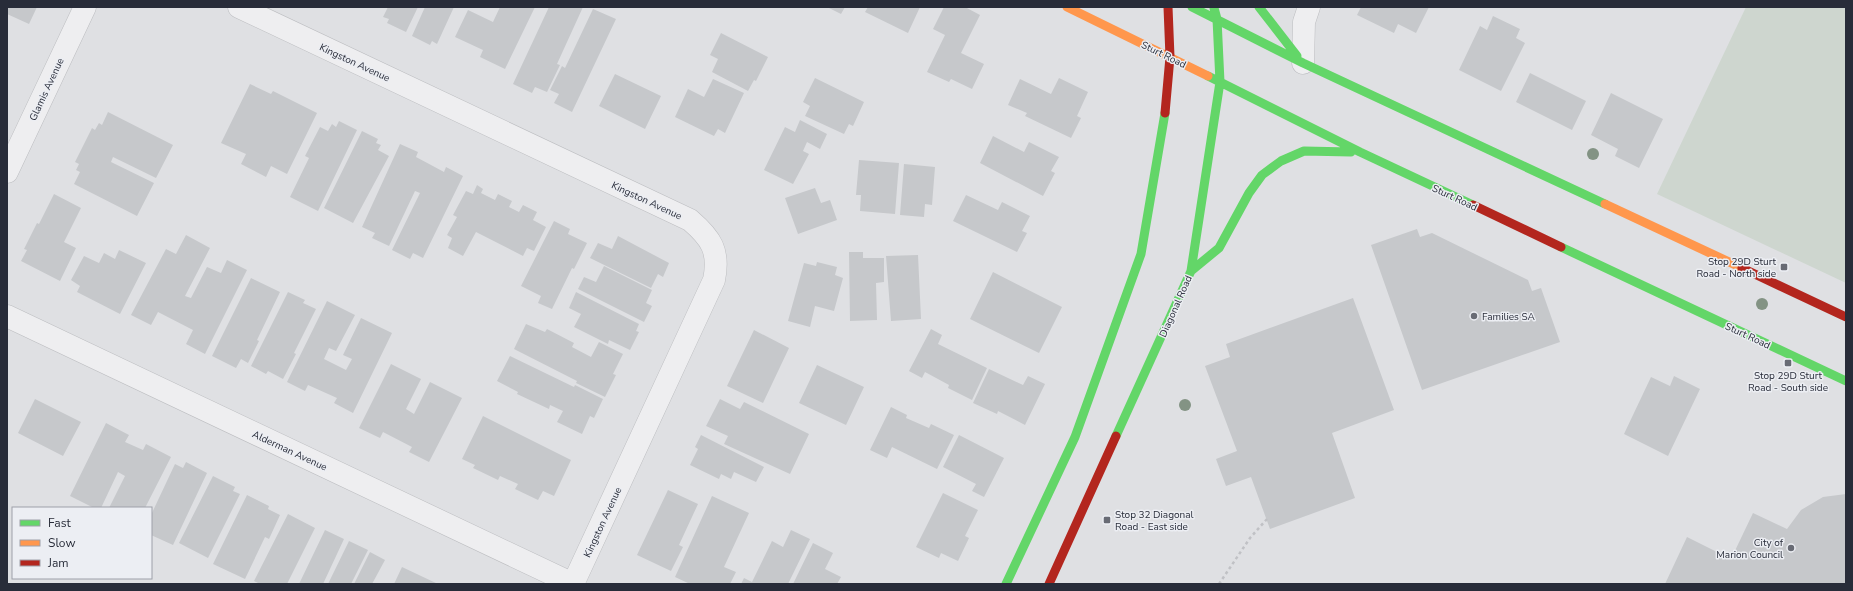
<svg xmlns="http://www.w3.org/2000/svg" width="1853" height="591" viewBox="0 0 1853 591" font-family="'Nunito Sans',sans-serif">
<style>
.green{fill:#ced6cf}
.building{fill:#c6c8cb}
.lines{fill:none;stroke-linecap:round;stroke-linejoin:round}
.street-casing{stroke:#bcbdc0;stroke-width:23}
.path{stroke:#c0c1c5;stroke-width:2.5;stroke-dasharray:3 3;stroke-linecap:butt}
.street{stroke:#eeeef0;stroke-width:22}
.fast{stroke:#63d668;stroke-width:9}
.slow{stroke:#ff974d;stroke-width:9}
.jam{stroke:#b3261e;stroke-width:9}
.tree{fill:#839384}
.poi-dot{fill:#686b74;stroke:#eceef3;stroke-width:1.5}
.labels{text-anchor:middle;stroke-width:3;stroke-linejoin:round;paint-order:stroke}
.street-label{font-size:10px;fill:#282c39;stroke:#eceef3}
.poi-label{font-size:10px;fill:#282c39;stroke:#eceef3;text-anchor:end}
</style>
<rect width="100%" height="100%" fill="#dfe0e3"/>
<path class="green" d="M1746 7H1846V283L1657 194Z"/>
<path class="building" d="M7 7H37L29 24 7 14Z
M388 7H418L406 32 387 23 389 19 383 17Z
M425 7H454L437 44 432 41 430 45 412 36Z
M500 7H535L505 69 480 57 483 50 455 37 468 10 493 22Z
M549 7H583L557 64 560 65 547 92 535 87 532 93 513 84Z
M827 7H845L841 14Z
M868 7H920L908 33 865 12Z
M944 7H965L980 15 961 53 984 64 972 89 951 79 949 82 927 72 945 35 933 29Z
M1361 7H1429L1416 33 1398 24 1394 33 1357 15Z
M593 9 616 19 572 112 554 103 559 94 550 90 562 66 565 68Z
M1493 16 1520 29 1516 38 1525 43 1501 91 1459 70 1480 26 1487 30Z
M721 33 768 57 756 81 754 80 748 91 712 72 718 59 710 55Z
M1530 73 1586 101 1572 130 1516 102Z
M615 74 661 96 645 129 599 106Z
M815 78 864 102 853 126 849 124 844 134 805 116 810 106 803 102Z
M1059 78 1088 92 1077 116 1081 118 1071 138 1025 116 1027 113 1008 105 1020 79 1051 94Z
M713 79 744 93 725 133 718 129 714 136 675 117 688 89 704 97Z
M250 84 271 94 273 91 317 113 287 174 271 166 266 177 241 164 246 154 221 143Z
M1611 93 1663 119 1639 168 1615 156 1618 149 1591 135Z
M108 112 173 145 156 178 113 157 111 162 154 183 137 216 74 184 80 172 76 170 79 164 75 162 92 128 95 130 99 123 102 125Z
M800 120 827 134 820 149 807 142 803 151 809 154 793 184 764 170 785 127 795 132Z
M339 121 357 130 318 211 290 197 309 158 305 156 320 127 328 131 332 124 336 127Z
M362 131 378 139 376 143 381 145 378 150 389 156 353 223 324 208Z
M993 136 1024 152 1029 142 1059 157 1051 171 1055 173 1043 196 980 163Z
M400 144 418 152 416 157 431 165 444 172 446 167 463 176 423 258 413 253 410 259 392 250 420 193 415 191 389 246 372 238 375 233 362 227Z
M859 160 899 163 895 214 860 211 861 195H856Z
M904 164 935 167 932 205 925 204 924 217 900 215Z
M477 185 483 189 481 193 495 200 498 194 512 201 509 207 519 212 523 205 537 212 533 220 546 227 534 251 527 248 523 256 476 232 463 256 448 248 452 238 447 235 457 217 453 215 466 191 473 194Z
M815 188 821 203 830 200 837 220 798 234 785 198Z
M54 194 81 208 64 242 76 248 60 281 21 261 27 250 24 249 37 223 39 224Z
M966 195 998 210 1002 202 1030 216 1022 231 1027 233 1017 252 953 221Z
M554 221 570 229 568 234 587 243 574 269 572 268 552 309 538 303 541 296 521 286Z
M1417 229 1420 237 1432 233 1528 280 1532 291 1541 288 1560 342 1422 390 1371 245Z
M186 235 210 248 185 296 191 298 207 267 221 273 227 260 247 270 205 354 186 344 193 330 158 312 151 325 131 315 166 249 176 254Z
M618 236 669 263 663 277 658 274 651 288 590 258 598 243 612 249Z
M119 250 146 263 120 314 77 292 80 286 71 280 84 256 99 263 104 253 115 259Z
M849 252H863V258H884V282L876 283 877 320 850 321Z
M918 255 921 319 891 321 886 256Z
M817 262 837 267 835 275 843 278 834 311 815 306 810 327 788 321 804 263 816 266Z
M604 266 652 290 646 303 652 306 644 322 578 289 584 277 596 282Z
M993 272 1062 307 1039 353 970 319Z
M251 278 280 292 257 340 259 341 248 363 241 359 236 368 212 356Z
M288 292 305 300 303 303 316 309 294 353 296 354 283 379 268 371 266 374 251 366Z
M576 292 639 324 636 331 639 332 630 350 609 340 608 344 574 327 581 314 569 308Z
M1353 298 1394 410 1332 433 1355 498 1270 529 1251 477 1226 486 1216 459 1237 451 1205 366 1230 357 1226 344Z
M327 301 355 315 336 351 329 348 324 359 346 370 352 359 343 355 361 318 392 333 353 413 334 403 337 398 308 385 305 391 287 382Z
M526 324 545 332 547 329 574 343 572 347 591 357 599 342 623 354 613 374 616 375 605 397 576 383 577 381 514 349Z
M931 329 942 335 938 344 987 368 972 400 948 388 949 385 925 372 922 378 909 371Z
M754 330 789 348 763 403 727 386Z
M510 356 574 387 575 385 603 399 594 418 590 416 582 434 557 422 563 411 550 405 549 409 517 394 518 392 497 381Z
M391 364 421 379 406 409 414 414 430 382 462 398 429 462 409 452 412 447 383 432 380 438 359 428Z
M817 365 864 387 846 425 799 403Z
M989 369 1023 385 1028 376 1045 384 1025 425 998 411 997 414 973 403Z
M1674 376 1700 389 1668 456 1624 434 1651 377 1670 386Z
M35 399 81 422 63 456 18 433Z
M720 399 740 409 744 402 809 434 790 474 724 444 728 436 706 426Z
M891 407 907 415 906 418 929 428 931 424 954 435 937 469 892 447 887 458 870 450Z
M483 416 571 460 554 496 543 491 538 500 515 489 518 484 500 476 498 480 473 468 475 465 462 459Z
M106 423 129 435 125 442 143 450 146 444 171 457 145 508H109L125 476 118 472 101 508H94L70 496Z
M701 435 764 467 756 482 734 472 731 479 721 474 719 479 690 465 698 449 695 447Z
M959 435 1004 458 984 497 972 491 976 484 943 467Z
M186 462 207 473 173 545 151 535V515L175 464 183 468Z
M213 476 235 487 233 491 240 494 208 558 179 543Z
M668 490 698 504 679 545 683 547 671 571 637 555Z
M943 493 978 510 965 536 969 538 958 561 941 553 939 558 916 547Z
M1846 494V584H1665L1687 537 1731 559 1753 513 1787 529 1801 510 1823 497Z
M247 495 269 506 268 509 280 515 269 539 265 537 245 579 213 564Z
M712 496 749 513 724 567 736 572 730 584H690L675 577Z
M288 514 315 528 287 584H260L254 581Z
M325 530 344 539 323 584H299Z
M791 530 810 539 788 584H741L744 578 752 582 772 541 783 547Z
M349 541 368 550 351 584H328Z
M813 543 833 553 825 569 841 577 837 584H793Z
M370 552 385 560 372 584H354Z
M402 567 438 584H394Z"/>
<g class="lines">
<g class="street-casing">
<path id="street" d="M239 7 690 220C711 238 720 251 714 280L573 584
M1303 63 1304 22 1309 7
M7 172 85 7
M7 316 573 584"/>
</g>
<path class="path" d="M1219 584 1250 538 1267 519"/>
<use href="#street" class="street"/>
<path class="fast" d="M1192 7 1303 63 1605 204
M1259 7 1297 56
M1208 76 1360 152 1473 205
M1561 247 1846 381
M1191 271 1219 248 1249 193 1262 175 1281 161 1304 151 1351 152
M1116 436 1191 271 1220 82 1217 19 1214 8
M1006 584 1075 437 1141 254 1165 113"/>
<path class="slow" d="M1067 7 1208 76
M1605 204 1742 268"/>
<path class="jam" d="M1165 113 1170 57 1168 7
M1473 205 1561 247
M1742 268 1846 317
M1049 584 1116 436"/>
</g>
<g class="tree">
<circle cx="1593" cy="154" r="6"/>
<circle cx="1762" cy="304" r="6"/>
<circle cx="1185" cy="405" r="6"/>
</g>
<g class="poi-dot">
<rect x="1780" y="263" width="8" height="8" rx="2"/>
<circle cx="1474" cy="316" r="4"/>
<rect x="1784" y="359" width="8" height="8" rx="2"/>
<rect x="1103" y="516" width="8" height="8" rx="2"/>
<circle cx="1791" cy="548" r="4"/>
</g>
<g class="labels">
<g class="street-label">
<text transform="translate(1164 54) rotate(26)" y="4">Sturt Road</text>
<text transform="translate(355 62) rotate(25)" y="4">Kingston Avenue</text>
<text transform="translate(46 89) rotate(-65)" y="4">Glamis Avenue</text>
<text transform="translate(1455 197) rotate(25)" y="4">Sturt Road</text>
<text transform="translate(647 200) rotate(25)" y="4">Kingston Avenue</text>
<text transform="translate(1175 306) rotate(-66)" y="4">Diagonal Road</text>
<text transform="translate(1748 335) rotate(25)" y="4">Sturt Road</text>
<text transform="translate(290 450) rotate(25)" y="4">Alderman Avenue</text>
<text transform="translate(602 522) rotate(-65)" y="4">Kingston Avenue</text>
</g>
<g class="poi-label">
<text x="1776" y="265">Stop 29D Sturt<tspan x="1776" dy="12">Road - North side</tspan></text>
<text x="1482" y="320" text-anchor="start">Families SA</text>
<text x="1788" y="379" text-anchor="middle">Stop 29D Sturt<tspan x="1788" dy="12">Road - South side</tspan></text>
<text x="1115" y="518" text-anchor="start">Stop 32 Diagonal<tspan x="1115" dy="12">Road - East side</tspan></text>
<text x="1783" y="546">City of<tspan x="1783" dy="12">Marion Council</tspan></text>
</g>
</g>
<rect width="1853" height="591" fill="none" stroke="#282c39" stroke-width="16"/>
<rect x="12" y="507" width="140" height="72" fill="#eceef3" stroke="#9ea0a9"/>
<rect x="20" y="520" width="20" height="6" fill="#63d668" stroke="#9ea0a9"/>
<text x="48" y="527" font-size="12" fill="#282c39">Fast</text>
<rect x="20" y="540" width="20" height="6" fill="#ff974d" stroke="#9ea0a9"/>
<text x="48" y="547" font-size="12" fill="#282c39">Slow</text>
<rect x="20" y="560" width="20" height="6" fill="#b3261e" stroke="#9ea0a9"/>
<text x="48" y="567" font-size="12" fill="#282c39">Jam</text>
</svg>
